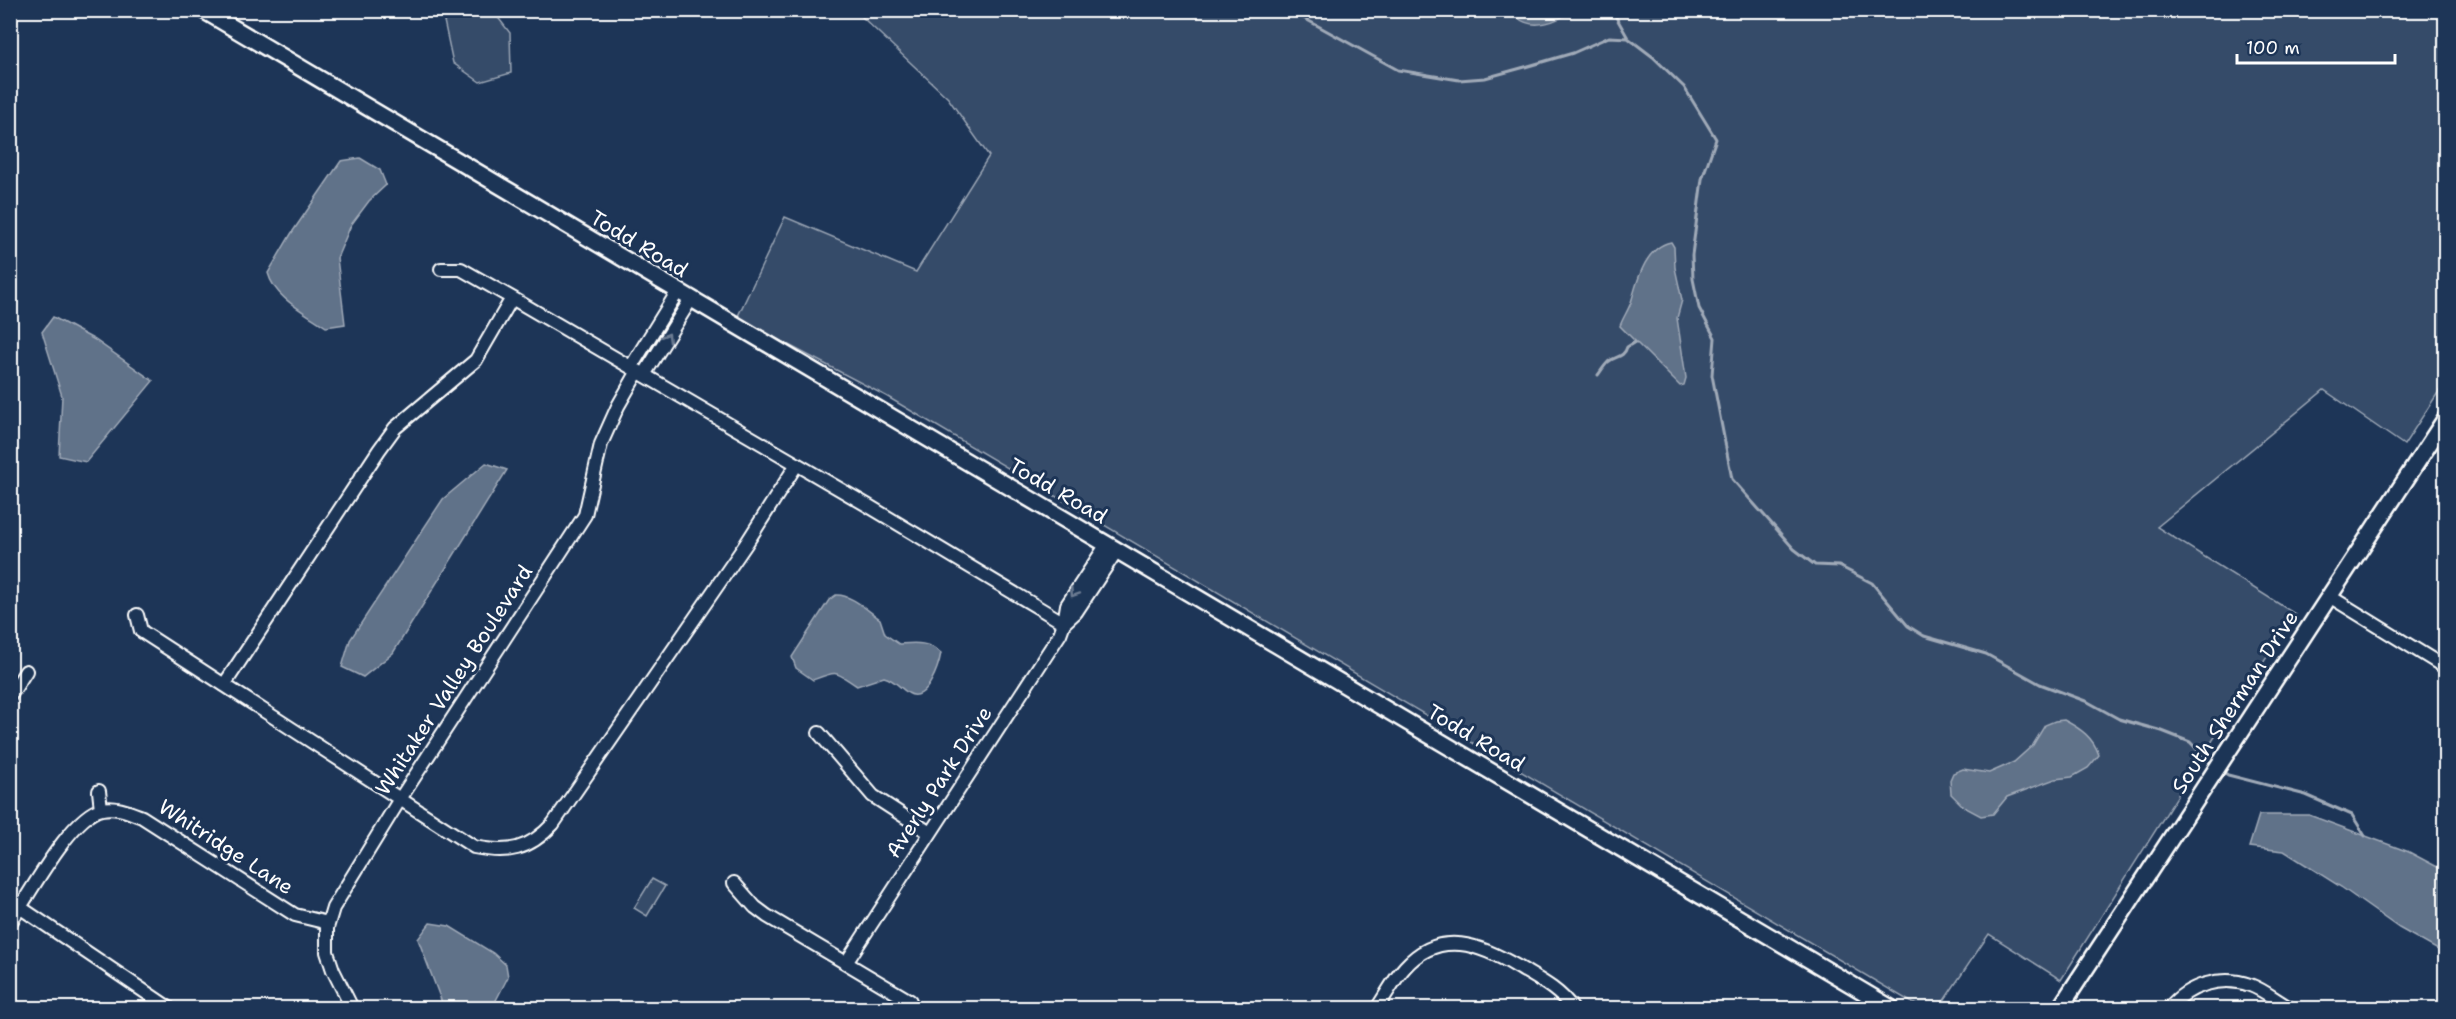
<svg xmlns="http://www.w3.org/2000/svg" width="2456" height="1019" viewBox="0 0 2456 1019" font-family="'Shantell Sans',sans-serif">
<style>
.green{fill:#364b69;stroke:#9aa5b4;stroke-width:1.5}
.water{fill:#617289;stroke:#a0aab8;stroke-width:1.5}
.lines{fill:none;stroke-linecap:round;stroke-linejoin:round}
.stream{stroke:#a0aab8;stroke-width:3}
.minor-casing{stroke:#fff;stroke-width:16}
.tertiary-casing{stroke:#fff;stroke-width:20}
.minor{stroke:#1d3557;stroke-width:12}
.tertiary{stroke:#1d3557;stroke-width:15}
.oneway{stroke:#6c7c92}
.labels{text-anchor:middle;stroke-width:6;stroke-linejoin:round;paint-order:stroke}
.street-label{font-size:21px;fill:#fff;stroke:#1d3557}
</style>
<rect width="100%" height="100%" fill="#1d3557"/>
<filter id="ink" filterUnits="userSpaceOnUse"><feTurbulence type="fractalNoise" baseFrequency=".0167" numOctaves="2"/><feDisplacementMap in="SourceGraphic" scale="12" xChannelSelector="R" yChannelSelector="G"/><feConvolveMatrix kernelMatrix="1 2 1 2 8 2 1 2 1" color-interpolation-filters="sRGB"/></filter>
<g filter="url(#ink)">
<path class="green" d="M439 11H493L510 33 511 73 480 82 453 63 443 16Z
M867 11H2445V382L2404 445 2324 390 2157 527 2295 614 2207 749 2061 980 1989 934 1939 1008H1921L886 396 737 318 785 217 916 272 989 156 948 98 862 17Z
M652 879 665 886 647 916 634 908Z"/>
<path class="water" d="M1515 11V10L1572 11C1558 21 1534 31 1518 18Z
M360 158 380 170 386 185 369 201 351 225 337 258 345 324 326 327C305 312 275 299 268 273L291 234 341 161Z
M1671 242 1674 247 1675 268 1682 300 1677 318 1686 378 1684 385 1680 386 1620 326C1623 317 1630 308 1632 299 1638 278 1646 247 1671 242Z
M53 317 95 340 153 381 86 462 59 456 62 396 42 332Z
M486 463 507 470 393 653 363 677 342 667 350 640 443 499Z
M836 595C851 594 868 611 880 619L885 634 899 644C915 643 928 641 941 653 939 664 927 705 908 693 899 687 895 680 884 677L857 686C834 671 839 670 813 680L796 668 792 657 829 600Z
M2064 720C2081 729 2093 737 2099 755L2088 768 2072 777 2055 779 2007 797 1993 814 1981 816 1964 807 1951 794 1950 780 1953 773 1963 769 1989 773 2014 762 2033 745 2045 725 2055 721Z
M2259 815H2309L2409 852 2445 871V954L2399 928 2341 887 2284 851 2249 847Z
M430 923 449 926 493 953 506 965 508 977 492 1008H444L418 939Z"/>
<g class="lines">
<path class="stream" d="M1289 10 1398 70 1459 80 1485 78 1525 67 1573 53 1609 37 1628 38 1653 57 1684 87 1716 139 1702 179 1692 255 1693 279 1699 308 1715 338 1712 375 1732 479 1794 549 1815 565 1839 566 1872 583 1908 626 1924 636 1986 654 2040 684 2088 702 2119 719 2162 731 2190 742 2212 765
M1612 10 1628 38
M1598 375C1601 371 1604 366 1608 362 1615 356 1624 358 1627 347L1635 342
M2220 770 2228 775 2306 795 2352 815 2365 836"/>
<g class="minor-casing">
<path id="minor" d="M512 298 867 505 1064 623 1060 634 846 963
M631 367 678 291
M644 375 691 299
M1107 544 1067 605 1064 623 1076 612 1117 550
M2329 596 2446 668
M137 615 141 631 474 847C508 854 529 850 553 824L746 544 797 464
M224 685 379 450 395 428 476 360 512 298 461 269H441
M10 696 26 671
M819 733 873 796 930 833
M99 791 101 809
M734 883 755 907 767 916 910 1001
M21 908 169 1008
M10 923C28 897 71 815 102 809 116 806 129 812 142 817L295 915 328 923
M352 1008 333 970 327 952V928L333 908 400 799 585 515 601 444 618 406 638 371
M1377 1008C1386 995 1394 979 1405 967 1440 928 1481 945 1518 967 1538 979 1559 989 1572 1008
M2169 1008C2188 985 2221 975 2250 985 2264 990 2277 1001 2290 1008"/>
</g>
<g class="tertiary-casing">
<path id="tertiary" d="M203 10 1891 1008
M2060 1008 2446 418"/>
</g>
<use href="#minor" class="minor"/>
<use href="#tertiary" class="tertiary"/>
</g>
<defs><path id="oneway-chevron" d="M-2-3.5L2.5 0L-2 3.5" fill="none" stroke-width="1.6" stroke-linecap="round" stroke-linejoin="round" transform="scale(1.5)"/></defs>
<g class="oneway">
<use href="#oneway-chevron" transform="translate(667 337) rotate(-59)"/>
<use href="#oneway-chevron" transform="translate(1074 593) rotate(124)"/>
</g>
</g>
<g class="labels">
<g class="street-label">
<text transform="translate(639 244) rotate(31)" y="7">Todd Road</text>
<text transform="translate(1058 491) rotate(30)" y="7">Todd Road</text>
<text transform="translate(454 680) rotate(-57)" y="7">Whitaker Valley Boulevard</text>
<text transform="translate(2235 702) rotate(-57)" y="7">South Sherman Drive</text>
<text transform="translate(1476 738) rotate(31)" y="7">Todd Road</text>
<text transform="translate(939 782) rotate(-57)" y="7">Averly Park Drive</text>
<text transform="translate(226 847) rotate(33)" y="7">Whitridge Lane</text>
</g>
</g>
<rect width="2456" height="1019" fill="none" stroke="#1d3557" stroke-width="36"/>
<rect x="18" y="18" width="2420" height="983" fill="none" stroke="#fff" stroke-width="2" filter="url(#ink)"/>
<path d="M2237 54v9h158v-9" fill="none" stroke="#ffffff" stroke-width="3"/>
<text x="2246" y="54" font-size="18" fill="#ffffff" stroke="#1d3557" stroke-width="4.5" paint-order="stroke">100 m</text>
</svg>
